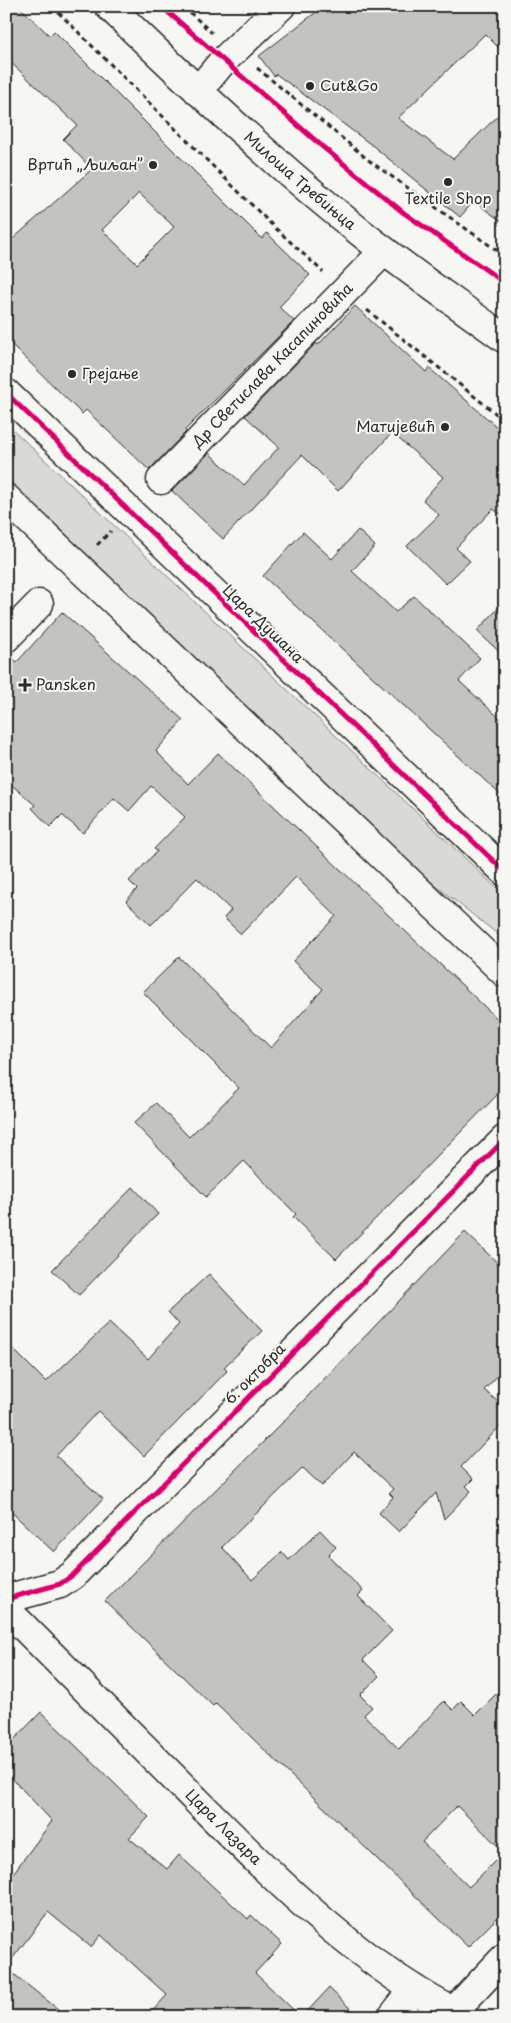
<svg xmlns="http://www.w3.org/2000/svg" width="511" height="2023" viewBox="0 0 511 2023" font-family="'Playpen Sans',sans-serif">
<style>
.green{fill:#d9d9d5;stroke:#828280}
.building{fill:#c3c3c0;stroke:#2b2b2b;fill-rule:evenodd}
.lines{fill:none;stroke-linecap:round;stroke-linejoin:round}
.minor-casing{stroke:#2b2b2b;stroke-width:31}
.path{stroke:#2b2b2b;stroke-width:3;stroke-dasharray:5 4;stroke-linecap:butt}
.minor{stroke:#f6f6f2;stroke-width:28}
.cycleway-casing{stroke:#f6f6f2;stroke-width:8}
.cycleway{stroke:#d6006c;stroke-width:5}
.poi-dot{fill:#2b2b2b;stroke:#f6f6f2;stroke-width:2}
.labels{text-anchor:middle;stroke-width:4;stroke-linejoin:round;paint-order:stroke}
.poi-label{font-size:15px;fill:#2b2b2b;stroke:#f6f6f2;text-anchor:start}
.street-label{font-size:15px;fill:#2b2b2b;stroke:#f6f6f2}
</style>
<rect width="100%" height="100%" fill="#f6f6f2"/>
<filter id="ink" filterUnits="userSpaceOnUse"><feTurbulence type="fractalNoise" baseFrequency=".02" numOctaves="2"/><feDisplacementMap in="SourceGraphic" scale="10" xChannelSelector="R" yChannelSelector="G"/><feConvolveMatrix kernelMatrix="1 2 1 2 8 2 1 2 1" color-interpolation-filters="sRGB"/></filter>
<g filter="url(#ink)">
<path class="green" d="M6 423 505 896V940L421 874 6 482Z"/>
<path class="building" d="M6 6H19L50 36 54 31 262 239 267 233 310 275 279 307 294 321 185 430 186 432 149 470 86 410 82 414 6 339V245L92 169 63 139 77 125 6 58ZM139 193 174 227 137 264 102 230Z
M324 6H505V54L485 34 398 118 453 159 505 109V224L474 201 460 217 373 146 276 74 274 76 259 56Z
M355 306 426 372 429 368 505 434V517L493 509 456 548 470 561 446 584 407 546 439 515 423 500 443 477 392 433 338 491 302 455 223 539 172 491 209 453 244 485 279 447 245 416 316 343 318 345Z
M358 530 375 546 352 571 396 612 414 596 480 658 459 681 505 723V799L263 576 303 532 332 559Z
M505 601V657L477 631Z
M62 612 183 720 156 751 188 784 218 753 505 1026V1087L336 1259 293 1217 296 1214 244 1161 206 1197 134 1123 156 1103 189 1137 239 1088 143 992 179 957 271 1048 323 989 293 961 336 916 296 877 241 934 224 918 231 910 197 878 151 925 126 901 137 889 129 881 157 851 154 849 185 817 151 786 129 811 114 798 83 833 62 815 50 827 32 808 35 805 6 780V653L17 662Z
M133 1187 158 1214 79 1295 52 1270Z
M465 1232 505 1270V1368L484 1390 505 1408V1421L461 1467 473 1479 466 1486 471 1491 444 1519 436 1493 399 1532 379 1513 393 1497 389 1493 393 1489 354 1452 322 1486 303 1468 222 1547 252 1580 282 1552 289 1560 320 1530 336 1547 328 1555 363 1591 358 1596 392 1631 363 1660 379 1676 360 1695 372 1707 364 1715 399 1749 444 1701 453 1710 461 1701 475 1715 505 1685V1910L468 1947 216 1703 213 1706 105 1601 282 1423ZM457 1806 504 1852 469 1887 422 1842Z
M209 1274 262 1331 224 1367 227 1371 144 1456 98 1411 56 1456 103 1499 54 1552 6 1507V1342L46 1382 109 1323 148 1359 179 1324 168 1312Z
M41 1712 149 1817 129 1838 167 1869 179 1855 248 1919 251 1915 282 1944 255 1973 301 2017H147L167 1995 101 1935 91 1947 48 1912 6 1967V1883L52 1821 6 1772V1748Z
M6 1968 68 2017H6Z
M329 1988 359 2017H302Z"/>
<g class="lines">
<g class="minor-casing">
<g id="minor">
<path id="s1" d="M109 6C193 87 278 167 370 240 414 274 460 306 505 339"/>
<path d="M198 91 223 61 281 6"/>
<path d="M6 393 505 872"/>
<path id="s2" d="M161 480 384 251"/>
<path d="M6 498 505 973"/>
<path d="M6 638 39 604"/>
<path d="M6 1599 60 1584 73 1575 505 1139"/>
<path id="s3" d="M6 1609C69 1673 132 1736 195 1799 275 1879 361 1967 464 2017"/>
<path d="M453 2012 505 1957"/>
<path d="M392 2017 414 1989"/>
</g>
</g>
<path class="path" d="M52 6 272 225 323 272
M183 6 212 33
M257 68 371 162 505 256
M367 310 505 421
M97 545 111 531"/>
<use href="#minor" class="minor"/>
<g class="cycleway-casing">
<path id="cycleway" d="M161 6 324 148 404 213 505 283
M6 393 505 872
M6 1599 60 1584 73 1575 505 1139"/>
</g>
<use href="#cycleway" class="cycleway"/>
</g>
</g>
<g class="poi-dot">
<circle cx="310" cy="86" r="5"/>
<circle cx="153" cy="165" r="5"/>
<circle cx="448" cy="182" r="5"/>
<circle cx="72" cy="374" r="5"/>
<circle cx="445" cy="427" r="5"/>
<path d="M22.5 677.5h5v5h5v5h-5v5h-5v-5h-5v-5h5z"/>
</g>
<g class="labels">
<g class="poi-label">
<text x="320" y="91">Cut&amp;Go</text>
<text x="143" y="170" text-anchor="end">Вртић „Љиљан”</text>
<text x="448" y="204" text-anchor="middle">Textile Shop</text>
<text x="82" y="379">Грејање</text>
<text x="435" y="432" text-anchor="end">Матијевић</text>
<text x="36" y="690">Pansken</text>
</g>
<g class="street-label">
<text dy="5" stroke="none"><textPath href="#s1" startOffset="259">Милоша Требињца</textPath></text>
<text dy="5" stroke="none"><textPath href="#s2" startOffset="160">Др Светислава Касапиновића</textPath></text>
<text transform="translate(263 624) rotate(44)" y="5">Цара Душана</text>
<text transform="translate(255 1374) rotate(-45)" y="5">6. октобра</text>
<text dy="5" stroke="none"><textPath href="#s3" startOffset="308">Цара Лазара</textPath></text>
</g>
</g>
<rect width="511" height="2023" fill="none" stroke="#f6f6f2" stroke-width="25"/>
<rect x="12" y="12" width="486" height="1998" fill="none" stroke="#2b2b2b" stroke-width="2" filter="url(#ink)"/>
</svg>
